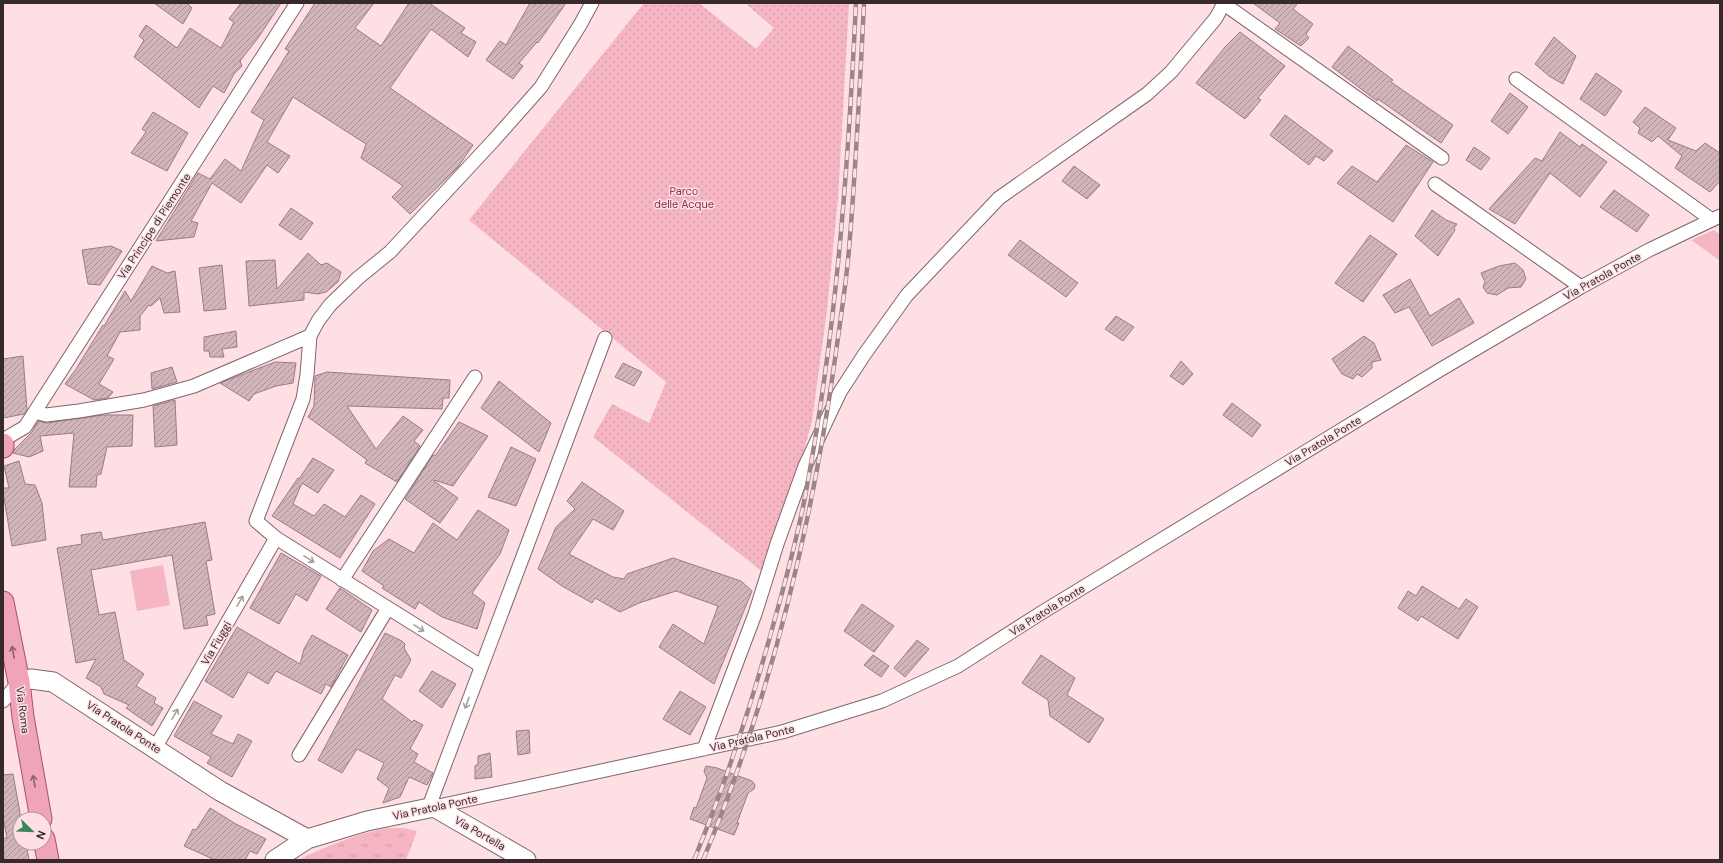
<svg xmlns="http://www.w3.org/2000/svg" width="1723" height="863" viewBox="0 0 1723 863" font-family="'DM Sans',sans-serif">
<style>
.grass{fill:url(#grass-tufts)}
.park{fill:url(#park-dots)}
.pitch{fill:#f5b5c2}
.building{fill:url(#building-hatch);stroke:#997d83}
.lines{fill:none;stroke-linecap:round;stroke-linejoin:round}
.street-casing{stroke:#80666b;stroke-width:15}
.secondary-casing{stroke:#80666b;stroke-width:21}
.primary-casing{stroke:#a8526a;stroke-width:23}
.street{stroke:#fff;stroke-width:13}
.secondary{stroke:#fff;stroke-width:19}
.primary{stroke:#f0a4b9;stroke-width:21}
.rail-casing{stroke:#9b8589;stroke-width:4.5}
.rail{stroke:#fddfe4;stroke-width:3;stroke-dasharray:9;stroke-linecap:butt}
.oneway{stroke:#a59fa0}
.oneway2{stroke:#8a616c}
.labels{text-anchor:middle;stroke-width:3;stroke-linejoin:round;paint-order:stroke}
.park-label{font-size:11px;fill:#872e48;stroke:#fddfe4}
.street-label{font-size:11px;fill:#362a2d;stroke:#fddfe4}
</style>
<defs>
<pattern id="grass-tufts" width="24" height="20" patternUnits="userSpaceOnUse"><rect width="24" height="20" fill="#f5b5c2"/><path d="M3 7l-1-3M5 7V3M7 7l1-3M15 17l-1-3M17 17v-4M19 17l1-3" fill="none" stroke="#d39ca7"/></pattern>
<pattern id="park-dots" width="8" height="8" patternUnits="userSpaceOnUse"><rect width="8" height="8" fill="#f5b5c2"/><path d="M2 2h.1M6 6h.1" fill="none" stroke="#d39ca7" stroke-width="1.8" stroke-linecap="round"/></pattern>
<pattern id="building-hatch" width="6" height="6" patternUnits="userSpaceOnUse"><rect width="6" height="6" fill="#d2b5ba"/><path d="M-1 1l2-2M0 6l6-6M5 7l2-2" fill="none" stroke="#ab9398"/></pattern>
</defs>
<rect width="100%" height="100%" fill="#fddfe4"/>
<path class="grass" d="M386 828H403L417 831 406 860H299C327 845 356 835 386 828Z"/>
<path class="park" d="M644 3H699L756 49 774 28 745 3H849L838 198 827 310 812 421 799 469 764 573 593 437 612 404 649 423 666 382 469 220Z"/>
<path class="pitch" d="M1714 230 1720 235 1719 260 1691 240Z
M163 565 170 605 137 611 130 571Z"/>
<path class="building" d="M154 3H187L192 8 183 24Z
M241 3H281L258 38 240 61 242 66 234 74 224 93 213 86 199 108 134 57 144 40 139 36 146 25 177 48 190 28 221 48 234 22 229 19Z
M315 3H374L355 28 381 46 409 3H429L465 28 461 33 476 42 468 57 431 29 390 88 473 145 458 167 410 214 392 197 403 186 361 158 366 144 293 97 267 142 290 156 278 173 267 165 241 203 212 183 191 221 198 223 194 237 156 241 198 173 210 179 225 159 241 171 264 120 251 112 289 51 285 49Z
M530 3H566L538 43 537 42 519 63 523 66 513 79 486 60 500 41 506 45Z
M1253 3H1298L1293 9 1313 24 1306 34 1309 38 1301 46 1275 29 1280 23Z
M1240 32 1285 66 1258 98 1261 100 1245 119 1196 83 1225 47Z
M1554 37 1576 56 1563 84 1549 76 1535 64Z
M1348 46 1393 80 1391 82 1453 125 1441 143 1378 99 1377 101 1332 67Z
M1596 73 1622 91 1605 116 1580 99Z
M1510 93 1528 107 1508 134 1491 121Z
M1645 107 1676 128 1668 140 1696 151 1705 143 1720 153V181L1710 192 1675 168 1682 156 1658 136 1652 142 1638 133 1640 128 1633 122Z
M153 112 188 133 167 171 131 153 146 132 142 129Z
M1285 115 1333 151 1324 161 1316 156 1309 165 1270 135Z
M1560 132 1580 147 1582 144 1607 162 1580 197 1550 173 1515 224 1489 209 1535 158 1542 161Z
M1406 145 1433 162 1393 222 1337 183 1352 166 1377 182Z
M1474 147 1490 158 1481 170 1466 160Z
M1074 166 1100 185 1087 199 1062 181Z
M1614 190 1649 215 1637 232 1600 207Z
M291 208 313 223 301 240 279 225Z
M1432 210 1446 220 1457 224 1454 228 1455 230 1438 256 1415 236Z
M1370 235 1397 254 1363 302 1335 283Z
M1020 240 1078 283 1066 297 1008 255Z
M111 246 122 251 100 285 88 284 82 250Z
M308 253 321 265 327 263 341 272 338 282 326 292 318 294 304 292V300L249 306 246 261 275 260 277 289Z
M1515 263 1523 270 1526 279 1521 287 1508 288 1497 295 1487 293 1483 287 1485 282 1481 273 1499 266Z
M222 265 226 309 204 311 199 268Z
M152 266 167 273 175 271 180 312 164 313 160 298 151 306 149 305 140 316V330L120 332 107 356 114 359 99 384 113 392 108 398 94 400 65 384 76 369 103 325 104 326 125 291 131 301Z
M1410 279 1430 316 1459 298 1474 323 1432 346 1409 307 1395 313 1383 295Z
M1116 316 1134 327 1123 341 1105 329Z
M236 331 237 347 222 349 224 357H210L209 351H204V337Z
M1364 336 1374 343 1381 360 1372 362V368L1362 377 1357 374 1353 379 1342 374 1332 359Z
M23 356 27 410 24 414 3 418V359Z
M1181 361 1193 374 1183 385 1170 376Z
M275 362 296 363 293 383 276 386 254 394 249 401 220 383Z
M623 363 642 372 634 386 615 377Z
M172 367 177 382 152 389 151 373Z
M327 372 450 380 449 398H443L442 409 347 406 376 449 403 416 423 430 414 441 420 446 397 482 365 463 367 460 308 417 314 406 315 376Z
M499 381 551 423 539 452 481 408Z
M175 400 177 445 155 447 153 406Z
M1232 403 1261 425 1252 437 1223 415Z
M103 415H133L132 446 107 447 101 474 97 475 96 487H69L74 433 40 436 43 451 29 457 13 453 15 449 32 432 38 421 47 423Z
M459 422 488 436 453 486 434 480V481L458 498 440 523 405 499 433 455 435 456Z
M511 447 536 459 516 506 488 497Z
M313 458 334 470 318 493 302 483 293 504 314 516 324 504 345 517 361 495 375 504 340 558 272 516 298 478 299 479Z
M19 461 25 484 35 485 42 503 46 540 12 546 3 492V488H9L4 466Z
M582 482 624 511 613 530 593 519 569 554 613 577 624 579 627 574 673 558 741 581 752 591 714 684 659 647 673 624 704 644 718 606 676 591 639 603 620 612 595 598 592 603 562 586 538 569 556 527 575 509 567 501Z
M478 510 509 530 500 554 472 593 485 603 477 629 442 617 419 602 415 609 382 588 384 586 362 571 373 551 389 539 414 553 433 523 457 540Z
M205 522 212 560 206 561 215 614 206 616 208 625 184 629 172 555 91 570 99 615 115 612 124 660 144 674 136 686 156 698 154 703 163 708 152 726 126 708 129 705 104 694 101 687 86 678 96 659 76 663 57 548 82 544 81 535 101 532 103 540Z
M281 553 321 576 307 601 296 594 279 624 250 608Z
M1422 586 1459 609 1466 599 1478 607 1458 639 1421 616 1418 621 1398 608 1408 591 1416 596Z
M340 588 372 610 361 632 326 609Z
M862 604 894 626 874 652 844 631Z
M237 627 300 664 304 649 312 635 348 655 331 687 326 684 321 694 276 671 268 684 248 672 233 698 205 681Z
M385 633 402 641 405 644 404 648 411 660 401 678 395 675 382 699 412 722 414 720 423 725 410 749 418 754 414 762 433 773 427 785 409 777 400 797 383 803 389 788 377 779 384 763 357 749 342 773 318 760Z
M917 640 929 649 905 677 894 668Z
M873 655 889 666 881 677 864 665Z
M1041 655 1075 678 1067 695 1104 719 1089 743 1050 716 1048 700 1022 683Z
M432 671 456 684 442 708 419 691Z
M680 691 706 707 690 735 663 719Z
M194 701 222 716 211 734 233 744 238 734 252 741 232 777 207 763 211 757 174 736Z
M529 730 530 753 518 755 516 731Z
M490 753 492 777 475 779V766L478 764V756Z
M706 766 717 768 752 781 755 785 754 789 748 793 737 823H739L734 835 690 819 694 807 696 808 707 778 704 771Z
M13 774 20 813V843H26L29 860H4L3 838H7L3 818V775Z
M210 808 236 824 266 839 257 854 250 851 245 860H215L184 846 193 829 196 830Z"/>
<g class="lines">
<g class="street-casing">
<path id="street" d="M1224 4 1442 158
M1516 79 1712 220
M1435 184 1581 287
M310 336 307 375 303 399 256 521 276 538 481 666
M35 412 46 415 79 411 144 400 194 386 310 336 318 321 330 305 358 278 390 252 494 140 541 87 580 25 592 3
M3 440 25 427 297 3
M342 580 475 377
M3 701 19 682
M155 748 276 538
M704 749 755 614 777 544 805 466 840 392 864 355 907 295 999 198 1147 94 1171 72 1216 18 1224 3
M299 755 388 608
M434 807 782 732 882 701 958 666 1041 613 1438 371 1581 287 1649 250 1720 216
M428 809 605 338"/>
</g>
<g class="secondary-casing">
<path id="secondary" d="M19 682 31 679 53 682 220 791 307 839
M275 860 307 839 367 821 434 807 526 860"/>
</g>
<g class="primary-casing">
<path id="primary" d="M3 444V447
M3 602 19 682 23 717 41 819
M44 839 48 860"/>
</g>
<use href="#street" class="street"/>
<use href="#secondary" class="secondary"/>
<use href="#primary" class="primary"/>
<g class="rail-casing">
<path id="rail" d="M694 860C726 782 752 703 774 622 785 583 796 542 804 502 836 336 848 171 856 3
M703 860C770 700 811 530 835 359 840 322 846 286 849 249 856 167 860 85 864 3"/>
</g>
<use href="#rail" class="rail"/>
</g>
<defs><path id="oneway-shaft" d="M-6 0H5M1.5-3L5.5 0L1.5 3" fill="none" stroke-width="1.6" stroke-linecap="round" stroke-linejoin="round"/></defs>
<g class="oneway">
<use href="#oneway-shaft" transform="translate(309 559) rotate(32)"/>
<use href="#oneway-shaft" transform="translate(240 601) rotate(-60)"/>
<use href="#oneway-shaft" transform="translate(419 628) rotate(32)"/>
<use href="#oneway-shaft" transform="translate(467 703) rotate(110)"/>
<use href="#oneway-shaft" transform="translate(175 714) rotate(-60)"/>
</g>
<g class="oneway2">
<use href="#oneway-shaft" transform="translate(13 652) rotate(-101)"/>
<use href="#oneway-shaft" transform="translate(34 781) rotate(-100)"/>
</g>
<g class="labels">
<g class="park-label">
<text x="684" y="195">Parco<tspan x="684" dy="13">delle Acque</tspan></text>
</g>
<g class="street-label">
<text transform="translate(154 226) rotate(-57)" y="4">Via Principe di Piemonte</text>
<text transform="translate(1602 276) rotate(-29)" y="4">Via Pratola Ponte</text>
<text transform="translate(1323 441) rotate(-31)" y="4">Via Pratola Ponte</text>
<text transform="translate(1047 610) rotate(-32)" y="4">Via Pratola Ponte</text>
<text transform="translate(216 643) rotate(-60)" y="4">Via Fiuggi</text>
<text transform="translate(23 710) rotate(83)" y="4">Via Roma</text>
<text transform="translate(124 727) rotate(33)" y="4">Via Pratola Ponte</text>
<text transform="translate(752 738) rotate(-13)" y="4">Via Pratola Ponte</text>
<text transform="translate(435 807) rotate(-12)" y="4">Via Pratola Ponte</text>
<text transform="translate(480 833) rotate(30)" y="4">Via Portella</text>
</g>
</g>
<rect width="1723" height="863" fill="none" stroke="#362a2d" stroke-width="8"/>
<g transform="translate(32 831) rotate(113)"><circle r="19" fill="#fddfe4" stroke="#ad979b"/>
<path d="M0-3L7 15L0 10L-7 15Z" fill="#378859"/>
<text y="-6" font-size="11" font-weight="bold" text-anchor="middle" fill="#362a2d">N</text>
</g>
</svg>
